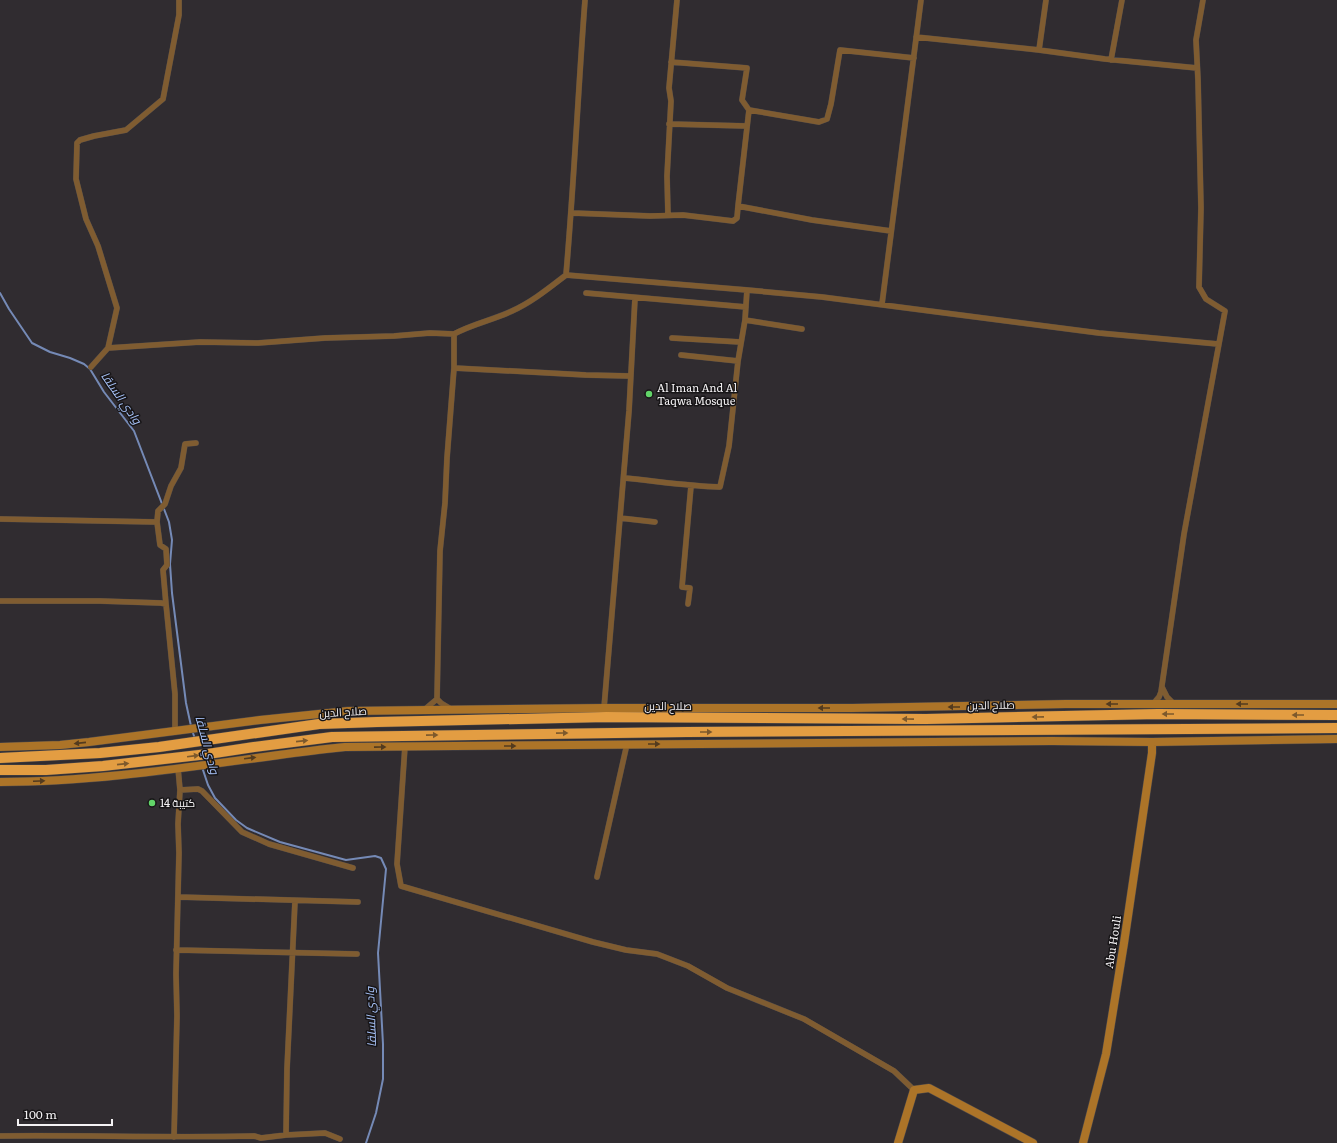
<svg xmlns="http://www.w3.org/2000/svg" width="1337" height="1143" viewBox="0 0 1337 1143" font-family="Literata,Cairo,serif">
<style>
.lines{fill:none;stroke-linecap:round;stroke-linejoin:round}
.stream{stroke:#758ab6;stroke-width:2}
.street-casing{stroke:#4b484b;stroke-width:6}
.secondary-casing{stroke:#4b484b;stroke-width:9}
.highway-casing{stroke:#4b484b;stroke-width:11}
.street{stroke:#7f5c31;stroke-width:5.5}
.secondary{stroke:#ac7428;stroke-width:8}
.highway{stroke:#e39d42;stroke-width:10}
.oneway{fill:#533b1e}
.oneway2{fill:#7d592c}
.poi-dot{fill:#62d469;stroke:#171517;stroke-width:1.5}
.labels{text-anchor:middle;stroke-width:3;stroke-linejoin:round;paint-order:stroke}
.poi-label{font-size:11px;fill:#f4f2f4;stroke:#171517;text-anchor:start}
.street-label{font-size:11px;fill:#f4f2f4;stroke:#171517}
.water-label{font-size:12px;font-style:italic;fill:#a8c3f9;stroke:#171517}
</style>
<rect width="100%" height="100%" fill="#302c30"/>
<g class="lines">
<path class="stream" d="M0 293 9 309 32 343 50 352 70 358 84 364 90 369 104 392 134 431 169 522 172 540 170 564 172 593 186 703 191 726
M192 730 195 739
M202 767 208 785 215 798 236 820 247 828 280 842 346 860 375 856 381 858 386 869 378 953 383 1044V1079L376 1113 366 1143"/>
<g class="street-casing">
<path id="street" d="M916 37 1039 50 1105 59 1197 68
M1039 50 1046 0
M1111 60 1122 0
M671 62 747 68 742 100 749 110 738 206
M749 110 819 122 827 119 831 104 840 50 914 58
M669 124 747 126
M572 213 650 216 683 215 733 221 737 218 738 206 812 220 891 231
M668 215 667 176 671 101 669 88 677 0
M566 275 747 290 822 297 1099 333 1218 344
M586 293 746 307
M882 304 921 0
M745 320 802 329
M672 338 740 342
M108 348 117 308 98 246 86 219 76 179 77 143 80 140 94 136 126 130 163 99 179 15V0
M681 355 738 361
M91 367 108 348 200 342 258 343 325 338 394 336 430 333 454 334
M454 368 586 375 630 376
M624 478C656 481 688 486 720 487L729 446 738 361 745 320 747 290
M620 518 655 522
M0 519 157 522
M0 601H100L161 603 166 604 175 694V732
M166 604 163 570 167 565 166 549 160 545 157 522 158 511 165 504 171 486 181 468 185 444 196 443
M688 604 690 588 682 587 691 486
M1162 687 1167 697 1174 704
M437 699 441 703 451 709
M1153 704 1159 697 1161 692 1184 534 1225 311 1206 299 1199 287 1201 208 1198 80 1196 40 1203 0
M604 708 629 411 635 298
M424 710 437 699 440 551 445 503 447 458 454 368V334C472 324 493 320 512 311 532 302 549 288 566 275 574 183 578 92 585 0
M405 746 397 864 401 886 593 942 626 950 657 954 688 966 727 988 804 1019 894 1071 914 1090
M180 790 198 789 202 791 242 832 269 844 353 868
M597 877 627 744
M178 897 358 902
M176 950 357 954
M286 1135 287 1069 295 901
M0 1136C85 1135 169 1138 254 1136L261 1138 286 1135 325 1133 340 1139
M174 1137 177 1016 176 974 179 853 178 824 180 790 178 768"/>
</g>
<g class="secondary-casing">
<path id="secondary" d="M0 747 60 745 89 742 260 720 348 711 604 708H852L1066 704H1337
M0 782C109 782 218 762 326 749L345 747 1052 741 1152 742 1337 739
M898 1143 914 1090 929 1088 1033 1143
M1083 1143 1106 1054 1124 943 1152 753V742"/>
</g>
<g class="highway-casing">
<path id="highway" d="M0 758 100 753 159 747 319 724 377 722 606 717 926 719 1158 714 1337 715
M0 770H46L103 766 208 754 254 747 332 737 687 732 1337 728"/>
</g>
<use href="#street" class="street"/>
<use href="#secondary" class="secondary"/>
<use href="#highway" class="highway"/>
</g>
<defs><path id="oneway-solid" d="M-6-.8H1V-3.2L6.5 0L1 3.2V.8H-6Z"/></defs>
<g class="oneway">
<use href="#oneway-solid" transform="translate(1112 704) rotate(180)"/>
<use href="#oneway-solid" transform="translate(1242 704) rotate(-180)"/>
<use href="#oneway-solid" transform="translate(954 707) rotate(180)"/>
<use href="#oneway-solid" transform="translate(824 708) rotate(180)"/>
<use href="#oneway-solid" transform="translate(80 743) rotate(174)"/>
<use href="#oneway-solid" transform="translate(654 744)"/>
<use href="#oneway-solid" transform="translate(510 746)"/>
<use href="#oneway-solid" transform="translate(380 747) rotate(-1)"/>
<use href="#oneway-solid" transform="translate(250 758) rotate(-7)"/>
<use href="#oneway-solid" transform="translate(39 781) rotate(-2)"/>
</g>
<g class="oneway2">
<use href="#oneway-solid" transform="translate(1168 714) rotate(-180)"/>
<use href="#oneway-solid" transform="translate(1298 715) rotate(-180)"/>
<use href="#oneway-solid" transform="translate(1038 717) rotate(179)"/>
<use href="#oneway-solid" transform="translate(908 719) rotate(-179)"/>
<use href="#oneway-solid" transform="translate(706 732)"/>
<use href="#oneway-solid" transform="translate(562 733) rotate(-1)"/>
<use href="#oneway-solid" transform="translate(432 735) rotate(-1)"/>
<use href="#oneway-solid" transform="translate(302 741) rotate(-6)"/>
<use href="#oneway-solid" transform="translate(193 756) rotate(-7)"/>
<use href="#oneway-solid" transform="translate(123 764) rotate(-6)"/>
</g>
<g class="poi-dot">
<circle cx="649" cy="394" r="4"/>
<circle cx="152" cy="803" r="4"/>
</g>
<g class="labels">
<g class="poi-label">
<text x="657" y="392">Al Iman And Al<tspan x="657" dy="13">Taqwa Mosque</tspan></text>
<text x="160" y="807">كتيبة 14</text>
</g>
<g class="street-label">
<text transform="translate(991 705) rotate(-1)" y="4">صلاح الدين</text>
<text x="668" y="710">صلاح الدين</text>
<text transform="translate(343 712) rotate(-3)" y="4">صلاح الدين</text>
<text transform="translate(1113 942) rotate(-81)" y="4">Abu Houli</text>
</g>
<g class="water-label">
<text transform="translate(121 398) rotate(55)" y="4">وادي السلقا</text>
<text transform="translate(207 745) rotate(75)" y="4">وادي السلقا</text>
<text transform="translate(371 1017) rotate(-92)" y="4">وادي السلقا</text>
</g>
</g>
<path d="M18 1119v6h94v-6" fill="none" stroke="#f4f2f4" stroke-width="2"/>
<text x="24" y="1119" font-size="12" fill="#f4f2f4" stroke="#171517" stroke-width="3" paint-order="stroke">100 m</text>
</svg>
